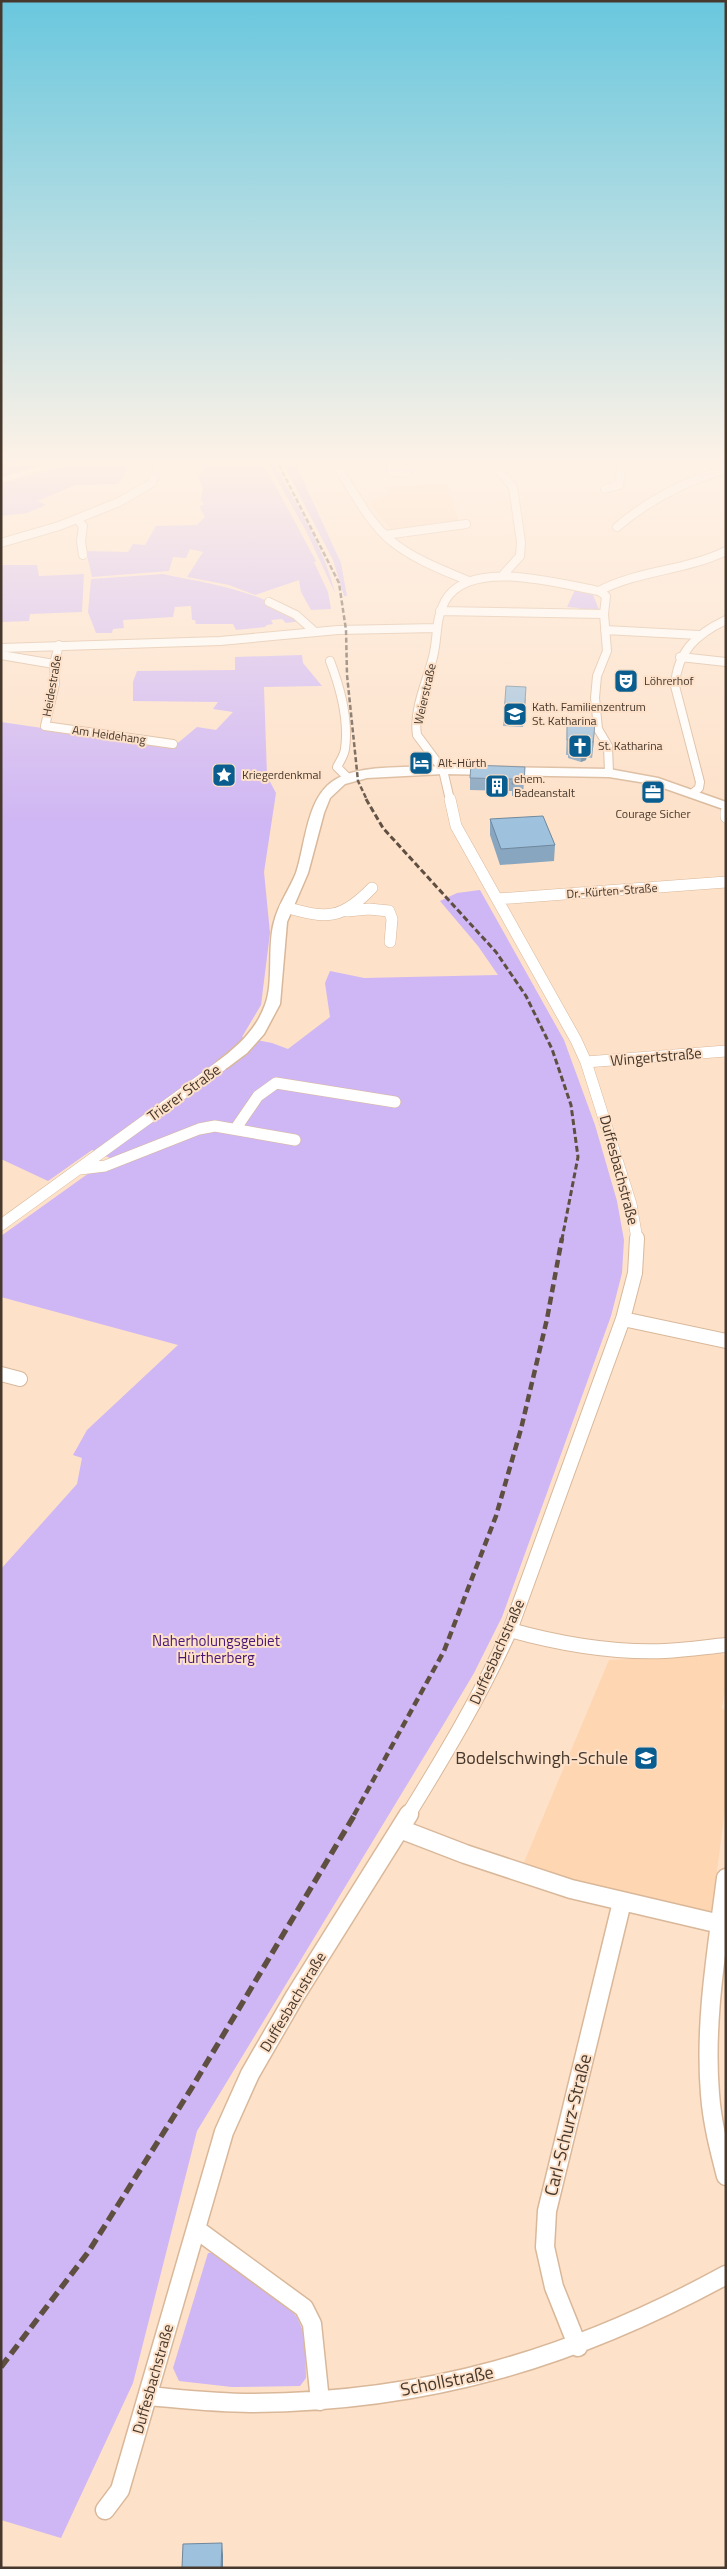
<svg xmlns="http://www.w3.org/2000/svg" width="727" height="2569" viewBox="0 0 727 2569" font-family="'Titillium Web',sans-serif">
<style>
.built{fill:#fed6b2}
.green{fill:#cfb6f4}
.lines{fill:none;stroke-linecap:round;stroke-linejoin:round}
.minor-far3-casing{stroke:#d9b89a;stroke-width:10}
.minor-far2-casing{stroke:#d9b89a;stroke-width:12}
.minor-far1-casing{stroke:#d9b89a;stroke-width:16}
.minor-casing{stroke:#d9b89a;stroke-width:21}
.tertiary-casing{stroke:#d9b89a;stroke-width:3}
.secondary-casing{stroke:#d9b89a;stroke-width:2}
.minor-far3{stroke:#fff;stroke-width:8}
.minor-far2{stroke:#fff;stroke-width:11}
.minor-far1{stroke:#fff;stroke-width:14}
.minor{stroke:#fff;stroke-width:18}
.tertiary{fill:#fff;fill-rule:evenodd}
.secondary{fill:#fff;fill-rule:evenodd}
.rail-far3{stroke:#5f4f41;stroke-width:2.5;stroke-dasharray:5 2.5;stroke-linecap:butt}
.rail-far2{stroke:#5f4f41;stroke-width:3;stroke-dasharray:6 3;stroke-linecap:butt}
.rail-far1{stroke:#5f4f41;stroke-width:4.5;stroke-dasharray:8 4.5;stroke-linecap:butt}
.rail{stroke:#5f4f41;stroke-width:5.5;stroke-dasharray:11 5.5;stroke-linecap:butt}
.wall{fill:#88a6bf}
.shaded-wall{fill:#6f879b}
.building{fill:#9ec1de;stroke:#6f879b}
.labels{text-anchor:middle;stroke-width:4;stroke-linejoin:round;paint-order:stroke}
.far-poi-label{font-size:12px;fill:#46382c;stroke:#fde1c9;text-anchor:start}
.far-street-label{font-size:12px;fill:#46382c;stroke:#fde1c9}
.street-label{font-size:15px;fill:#46382c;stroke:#fde1c9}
.park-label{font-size:15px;fill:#4a1677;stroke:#fde1c9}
.near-poi-label{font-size:18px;fill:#46382c;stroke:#fde1c9;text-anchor:end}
.near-street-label{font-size:18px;fill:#46382c;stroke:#fde1c9}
</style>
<rect width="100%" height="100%" fill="#fde1c9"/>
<path class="built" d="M447 484 460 523 391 530 369 503 390 493 387 487Z
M722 1654 726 1656V1686L722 1708 726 1711V1801L712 1910 704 1915 522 1867 609 1660Z"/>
<path class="green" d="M1 465H47L1 477Z
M69 465H127L124 476 117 484 75 485 38 501 46 505 27 513 1 516V484Z
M221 465H264L316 561 314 562 328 592 331 609 311 610 301 592 299 580 255 595 229 585 187 577 203 552 190 549 186 558 173 557 169 571 92 577 86 551 128 552 133 544 145 545 156 526 197 525 205 517 199 506 204 505 201 499 203 488 198 476 205 473 202 468Z
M269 465H275C297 506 324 547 335 593L306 531Z
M284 465H296L341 563 347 596H344L333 560Z
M1 565H37L39 576 84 574 82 612 30 614 29 621 1 622Z
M163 574C210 584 261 590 301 621L286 623 282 619 271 620 273 624 267 625 265 627 236 630 233 624H196L195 620H192L191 606 175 607 173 617 123 620 124 628 113 629 112 633H96L88 612 91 579Z
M575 590 593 595 600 612H581L579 608 567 607Z
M302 655 303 663 322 686 264 687 267 776 276 793 264 872 270 933 261 1005 242 1037 272 1043 288 1049 330 1017 325 983 330 971 364 978 498 975 478 946 440 901 457 893 480 890 564 1040 595 1125 617 1201 624 1240 622 1273 611 1316 502 1617 474 1673 442 1727 197 2131 133 2383 61 2538 1 2520V1569L77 1484 82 1458 73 1455 87 1430 178 1345 1 1297V1236L110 1158 92 1150 48 1181 1 1159V722L173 747 197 727 216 730 233 712 213 709 218 702 133 701V682L137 671 235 670V657Z
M208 2253H217L284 2303 297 2317 305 2336 306 2378 300 2386 232 2387 179 2381 173 2368Z"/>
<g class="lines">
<g class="minor-far3-casing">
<path id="minor-far3" d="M336 465C353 490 367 520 390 540 413 559 442 570 469 581
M392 465 391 472 407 473 408 465
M494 465 513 487 521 542 520 556 503 575
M605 489 619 485 622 465
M77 519 83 526 81 541 83 555
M617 527C650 499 685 481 726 469
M385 535 466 524
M1 543 59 526 119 502 152 483 159 465
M599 591C639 570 685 571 726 551
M269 602 296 615 315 632
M440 611 604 614
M605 630 699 635
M59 645 54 664 55 684 45 726 173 744
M1 648 220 641 338 630 436 628
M1 655 54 664
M680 657 726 662
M330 661C340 687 349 721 345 749 344 756 340 761 337 767L348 778
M693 793 699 788 700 782 675 686C677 652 696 634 726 620
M450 800 443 770 417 735C413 710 427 681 433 657 438 638 435 619 445 601 469 557 560 584 599 591L606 596 604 614 607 651 597 676 595 698 598 729 608 746 609 773"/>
</g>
<g class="minor-far2-casing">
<path id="minor-far2" d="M450 799 456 826 576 1040 586 1062 631 1204 637 1239
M726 812V817
M497 899 726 882
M285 907C327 919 341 920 372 888
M347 911 369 909 389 911 392 919 390 942
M586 1062 726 1051
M236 1128 258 1096 276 1083 395 1102
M80 1169 105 1166 199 1129 215 1126 295 1140
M1 1225 222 1065"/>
</g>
<g class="minor-far1-casing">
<path id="minor-far1" d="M623 1319 726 1341
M1 1374 20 1379
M510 1630C560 1644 613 1653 665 1651 685 1650 706 1647 726 1645
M408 1815C445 1755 481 1695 510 1630L623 1319 635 1273 637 1238"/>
</g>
<g class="minor-casing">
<path id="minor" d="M400 1829 465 1854 571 1889 720 1924
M726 1878C717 1949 704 2022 710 2094 712 2122 719 2149 726 2176
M196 2229 304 2308 312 2324 320 2401
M578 2347 554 2287 545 2247 547 2211 622 1902
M148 2396C182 2399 216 2403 250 2403 426 2402 572 2359 726 2275
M105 2510 120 2490 224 2132 250 2074 295 1996 409 1814"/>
</g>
<g class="tertiary-casing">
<path id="tertiary" d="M443 766 609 769 658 778 726 802V810L652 784 609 777 443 774 367 778 345 784 330 798 324 813 308 873 287 922 280 1004 264 1034 247 1053 227 1068H217L215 1065 217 1062C238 1046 256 1030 265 1005 274 983 267 946 274 922 278 905 289 890 296 873 306 844 306 794 338 778 365 764 413 768 443 766Z"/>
</g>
<g class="secondary-casing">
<path id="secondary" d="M44 465H60L1 483V477Z"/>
</g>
<use href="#minor-far3" class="minor-far3"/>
<use href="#minor-far2" class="minor-far2"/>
<use href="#minor-far1" class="minor-far1"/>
<use href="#minor" class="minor"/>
<use href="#tertiary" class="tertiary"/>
<use href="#secondary" class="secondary"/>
<path class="rail-far3" d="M279 465 339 583 346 630 347 675 358 781 367 800"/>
<path class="rail-far2" d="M366 799 383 828 496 952 526 996 552 1049 571 1105 578 1157 562 1239"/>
<path class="rail-far1" d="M354 1815 444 1651 496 1516 521 1429 547 1319 562 1238"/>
<path class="rail" d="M1 2367 89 2251 191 2089 355 1814"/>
</g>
<path class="wall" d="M526 698 523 727 503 726 504 714Z
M567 722 594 739 592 758 587 757 586 760 581 762 568 758V755H566Z
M525 767 523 796H512V791L470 790V778Z
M490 819 555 845 554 861 500 865 490 835Z"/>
<path class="shaded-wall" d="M595 724 594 739 592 758 593 742Z
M587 745 586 760 581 762 582 747Z
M222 2543 223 2555V2568H221Z"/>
<path class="building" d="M506 686 526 687 524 715 504 714Z
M567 722 595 724 593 742H588L587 745 582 747 569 742 570 740H567Z
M471 765 525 767 524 784H512L513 779 470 778Z
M543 816 555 845 501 849 490 819Z
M222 2543 221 2568H182L183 2544Z"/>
<linearGradient id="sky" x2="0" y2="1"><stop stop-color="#69c7de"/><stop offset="0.56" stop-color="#fef2e7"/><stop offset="1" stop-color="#fef2e7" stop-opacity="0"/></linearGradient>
<rect width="727" height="825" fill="url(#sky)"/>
<defs>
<g id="theatre-square" transform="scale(1.25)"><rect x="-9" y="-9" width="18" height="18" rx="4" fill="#095d8f" stroke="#fde1c9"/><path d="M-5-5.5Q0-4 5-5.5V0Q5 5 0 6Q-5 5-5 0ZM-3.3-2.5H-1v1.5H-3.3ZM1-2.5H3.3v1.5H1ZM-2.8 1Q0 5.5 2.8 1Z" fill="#fff"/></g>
<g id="school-square" transform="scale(1.25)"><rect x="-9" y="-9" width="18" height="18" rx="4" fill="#095d8f" stroke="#fde1c9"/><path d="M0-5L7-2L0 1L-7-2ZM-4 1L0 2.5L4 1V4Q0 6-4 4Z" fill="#fff"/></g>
<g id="church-square" transform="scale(1.25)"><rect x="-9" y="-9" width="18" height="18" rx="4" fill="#095d8f" stroke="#fde1c9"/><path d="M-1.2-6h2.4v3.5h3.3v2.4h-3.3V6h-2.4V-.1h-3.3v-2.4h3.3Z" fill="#fff"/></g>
<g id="hotel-square" transform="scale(1.25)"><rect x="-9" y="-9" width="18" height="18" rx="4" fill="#095d8f" stroke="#fde1c9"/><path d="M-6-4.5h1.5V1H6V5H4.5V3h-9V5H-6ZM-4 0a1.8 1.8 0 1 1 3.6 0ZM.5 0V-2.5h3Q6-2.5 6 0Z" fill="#fff"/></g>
<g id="sight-square" transform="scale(1.25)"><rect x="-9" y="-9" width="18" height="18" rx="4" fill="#095d8f" stroke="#fde1c9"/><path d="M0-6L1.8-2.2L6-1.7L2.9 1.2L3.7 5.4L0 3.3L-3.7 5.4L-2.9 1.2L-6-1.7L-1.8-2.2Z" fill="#fff"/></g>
<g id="building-square" transform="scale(1.25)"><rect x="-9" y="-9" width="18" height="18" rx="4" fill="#095d8f" stroke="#fde1c9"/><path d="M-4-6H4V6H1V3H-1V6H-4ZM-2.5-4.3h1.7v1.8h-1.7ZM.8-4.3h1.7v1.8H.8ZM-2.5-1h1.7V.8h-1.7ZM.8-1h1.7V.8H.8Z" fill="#fff"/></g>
<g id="office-square" transform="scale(1.25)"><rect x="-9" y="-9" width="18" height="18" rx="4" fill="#095d8f" stroke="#fde1c9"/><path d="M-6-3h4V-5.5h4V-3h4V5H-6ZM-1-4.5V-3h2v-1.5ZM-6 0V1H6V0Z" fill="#fff"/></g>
</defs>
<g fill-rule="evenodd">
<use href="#theatre-square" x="626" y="681"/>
<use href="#school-square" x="515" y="714"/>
<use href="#church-square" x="580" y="746"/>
<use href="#hotel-square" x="421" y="763"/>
<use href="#sight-square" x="224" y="775"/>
<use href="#building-square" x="497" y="786"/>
<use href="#office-square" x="653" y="792"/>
<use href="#school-square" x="646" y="1758"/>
</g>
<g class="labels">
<g class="far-poi-label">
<text x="644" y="685">Löhrerhof</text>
<text x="532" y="711">Kath. Familienzentrum<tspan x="532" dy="14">St. Katharina</tspan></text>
<text x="598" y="750">St. Katharina</text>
<text x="438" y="767">Alt-Hürth</text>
<text x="242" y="779">Kriegerdenkmal</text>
<text x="514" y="783">ehem.<tspan x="514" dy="14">Badeanstalt</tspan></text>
<text x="653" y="818" text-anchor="middle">Courage Sicher</text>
</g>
<g class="far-street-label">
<text transform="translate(52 686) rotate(-80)" y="4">Heidestraße</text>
<text transform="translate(425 694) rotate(-77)" y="4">Weierstraße</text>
<text transform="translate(109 735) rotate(8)" y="4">Am Heidehang</text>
<text transform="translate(612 891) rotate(-4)" y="4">Dr.-Kürten-Straße</text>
</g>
<g class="street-label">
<text transform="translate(656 1057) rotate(-5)" y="5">Wingertstraße</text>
<text transform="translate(184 1093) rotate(-36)" y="5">Trierer Straße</text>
<text transform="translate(619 1170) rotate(75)" y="5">Duffesbachstraße</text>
<text transform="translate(497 1652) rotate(-66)" y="5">Duffesbachstraße</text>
<text transform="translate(293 2002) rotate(-59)" y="5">Duffesbachstraße</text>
<text transform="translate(153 2379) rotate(-74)" y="5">Duffesbachstraße</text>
</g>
<g class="park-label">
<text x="216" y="1646">Naherholungsgebiet<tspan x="216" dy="17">Hürtherberg</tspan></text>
</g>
<g class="near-poi-label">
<text x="628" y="1764">Bodelschwingh-Schule</text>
</g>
<g class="near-street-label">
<text transform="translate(568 2125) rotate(-76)" y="6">Carl-Schurz-Straße</text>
<text transform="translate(447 2381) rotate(-11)" y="6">Schollstraße</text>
</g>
</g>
<rect width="727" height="2569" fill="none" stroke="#46382c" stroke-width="5"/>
</svg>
